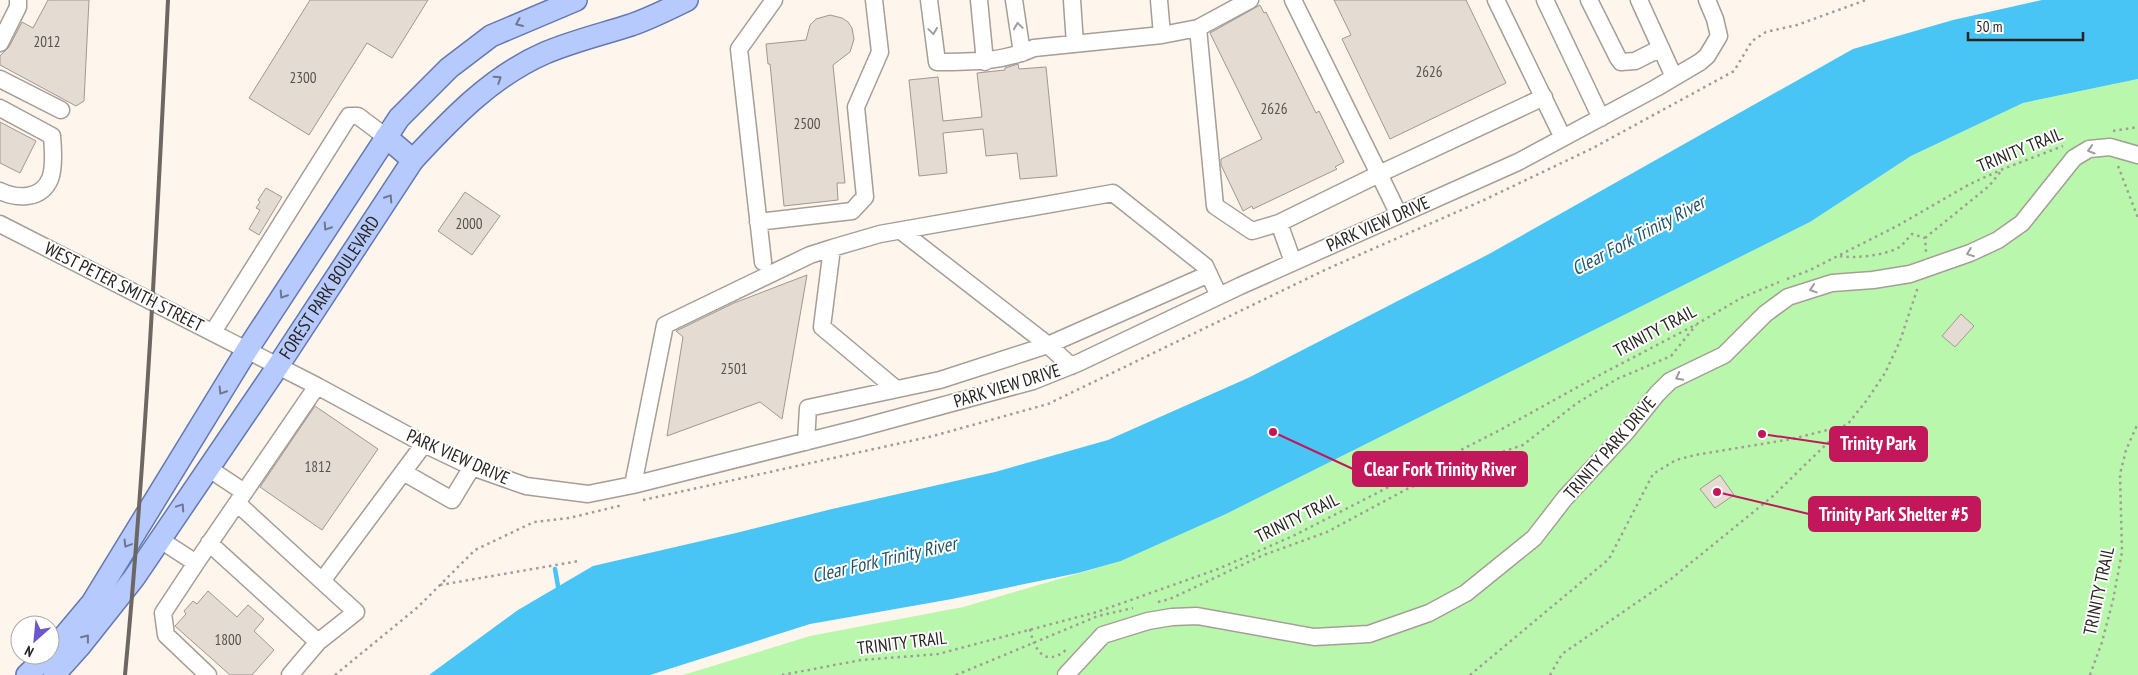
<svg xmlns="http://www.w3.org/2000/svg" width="2138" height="675" viewBox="0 0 2138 675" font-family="'PT Sans Narrow',sans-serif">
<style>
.green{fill:#b9f8ac}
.water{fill:#48c4f5}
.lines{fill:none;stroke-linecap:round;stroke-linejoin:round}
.stream{stroke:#48c4f5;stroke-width:4.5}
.building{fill:#e4dbd3;stroke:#a09891}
.minor-casing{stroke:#a69e96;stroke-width:19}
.major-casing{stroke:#6478b1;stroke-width:24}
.path{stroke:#a39c96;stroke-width:2.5;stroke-dasharray:2.5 4;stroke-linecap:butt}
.minor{stroke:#fff;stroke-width:16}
.major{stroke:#b6cafe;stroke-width:21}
.rail{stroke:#6c6763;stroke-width:4}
.oneway{stroke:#6f7790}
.oneway2{stroke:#9e9c9c}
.labels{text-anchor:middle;stroke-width:4;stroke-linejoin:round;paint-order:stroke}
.number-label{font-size:15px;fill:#57524e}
.street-label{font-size:18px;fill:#282422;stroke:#fff}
.water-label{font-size:19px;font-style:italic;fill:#225468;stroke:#fff}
.leader{fill:none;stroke:#c2185b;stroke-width:2}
.callout-dot{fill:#c2185b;stroke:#fff;stroke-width:2}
.callout{fill:#c2185b;stroke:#c2185b;stroke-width:2}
.callout-label{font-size:19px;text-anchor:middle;font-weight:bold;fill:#fff}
</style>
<rect width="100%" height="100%" fill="#fef5ed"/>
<path class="green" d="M2138 79V675H683L810 636 963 607 1121 561 1226 514 1810 222 1911 156 2023 103Z"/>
<path class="water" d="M2042 0H2138V79L2023 103 1911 156 1810 222 1226 514 1121 561 1078 573 952 599 810 624 650 675H429L518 610 593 566 736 533 832 509 995 472 1108 440 1248 378 1489 254 1853 49 1953 20Z"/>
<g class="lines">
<path class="stream" d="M555 569 559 592"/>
</g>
<path class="building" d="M48 0H89L84 101 76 106 0 65V56L9 47 22 22 33 28Z
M310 0H428L392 58 367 43 309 135 249 98Z
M1334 0H1466L1506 83 1390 139 1342 39 1351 35Z
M1260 5 1264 13 1266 12 1316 113 1319 111 1344 162 1335 167 1337 169 1253 209 1252 206 1243 211 1221 165V159L1262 139 1210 33Z
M830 15 842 18 848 22 852 28 854 39 850 52 833 65 845 183H837L838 200 784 206 770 64H768L766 44 806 40 810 25 816 19Z
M1018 64 1019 69 1046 67 1057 176 1020 179 1017 153 986 156 983 129 943 133 947 173 919 176 909 80 938 77 943 121 982 117 977 73 1005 70V68Z
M0 122 36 141 20 173 0 163Z
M266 188 282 197 259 235 249 229 260 210 256 208 260 202 258 200Z
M465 192 500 216 472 255 438 231Z
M807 275 782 419 760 402 667 436 683 337 676 331 734 303Z
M1961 314 1974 326 1955 347 1942 336Z
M315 406 378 449 322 530 260 487Z
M1720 475 1734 495 1715 508 1700 489Z
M208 591 237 617 248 605 264 619 254 631 274 650 252 675H230L175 626 186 614 184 611 193 601 197 604Z"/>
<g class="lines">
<g class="minor-casing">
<path id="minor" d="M929 0 937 62C971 62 1003 62 1034 48L1162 35 1198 28
M979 0 985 62
M1014 0 1022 53
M1072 0 1075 44
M1159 0 1162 35
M1250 0 1198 28 1215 206 1252 231 1279 223
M1293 0 1379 174 1279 223 1293 262
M1496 0 1563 138
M1545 0 1601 118
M1589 0 1618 58 1621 62 1635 61 1661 48
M1639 0 1674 77
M0 43 18 7V0
M0 79 61 110
M0 108 52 136C53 147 54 169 50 179 41 200 17 199 0 191
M1399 215 1379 174 1544 97
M758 222 852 211 865 197 856 107 880 52 874 0
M0 224 317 386 424 444 472 467 526 486 588 494 633 485 856 429 1033 381 1078 363 1240 286 1518 162 1656 88 1700 62 1707 56 1719 36 1715 19 1707 0
M832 248 822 327 896 389
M763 262 739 49 774 0
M213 332 349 116H358L386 137
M1071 366 1048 345 1209 274
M806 442 808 408 940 380 1048 345 901 231
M208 468 244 492
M403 472 452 500 472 467
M633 485 665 325 810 255 832 248 880 234 1113 193 1205 266 1219 296
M237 503 322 581 424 444
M159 539 196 563 317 386
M209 543 318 642 356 612 322 581
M196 563 163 613 166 635 208 675
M290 675 318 642
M1066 675 1103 635 1148 621 1172 617 1197 616 1314 637 1369 634 1429 613 1466 593 1534 538 1565 498 1627 431 1657 394 1670 381 1724 355 1765 314 1788 297 1832 283 1873 280 1910 274 1970 253 1998 240 2022 223 2074 158 2089 149 2110 147 2138 155"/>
</g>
<g class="major-casing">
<g id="major">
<path d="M386 137 413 160"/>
<path d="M50 653 92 603 247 350 399 118 449 68 491 36 576 0"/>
<path d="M27 675 48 655"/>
<path id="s1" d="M54 675 80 646 134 578 278 366 413 160C452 118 492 76 545 53 573 41 603 34 631 25 651 18 669 9 687 0"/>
</g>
</g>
<path class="path" d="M2113 131 2138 127
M2118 166 2138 218
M1925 238 1989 186 2002 170
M1840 256C1854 259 1889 255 1901 246 1905 242 1908 238 1912 234L1925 238 1926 252
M1787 279 1810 270 1897 226 1970 184 2003 169 2063 146
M643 500 933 436 1048 404 1327 269 1484 200 1593 148 1734 71 1752 41 1766 32 1797 25 1866 0
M440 585 579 561
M1158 602 1170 599 1261 556 1327 532 1407 489 1459 466 1523 445 1577 403 1617 379 1671 356 1696 325
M1030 629C1034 649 1044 668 1066 650
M335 675 418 607 475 550 534 522 569 518 623 505
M782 675 861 660 938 654 1097 612 1218 569 1295 535 1500 430 1594 378 1697 324 1741 298 1779 282
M956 675 1098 616 1133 608
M1470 675 1609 559 1653 474 1676 460 1695 455 1792 439 1847 425 1867 400 1885 373 1900 341 1918 287
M1550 675 1562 654 1671 579 1773 496 1845 426
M2090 675 2102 642 2113 600 2122 552 2120 474 2126 450 2138 423"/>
<use href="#minor" class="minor"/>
<use href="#major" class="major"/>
<path class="rail" d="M125 675C146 451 157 225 168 0"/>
</g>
<defs><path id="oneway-chevron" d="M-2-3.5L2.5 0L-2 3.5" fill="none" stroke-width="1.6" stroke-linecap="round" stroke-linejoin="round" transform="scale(1.25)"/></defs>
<g class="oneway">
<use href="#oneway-chevron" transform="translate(519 23) rotate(157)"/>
<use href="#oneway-chevron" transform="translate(498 79) rotate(-33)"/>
<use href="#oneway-chevron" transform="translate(389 198) rotate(-57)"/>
<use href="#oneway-chevron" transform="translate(327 227) rotate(123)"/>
<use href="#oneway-chevron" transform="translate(283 295) rotate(123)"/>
<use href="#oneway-chevron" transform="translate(222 391) rotate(122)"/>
<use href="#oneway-chevron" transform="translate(181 507) rotate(-56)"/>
<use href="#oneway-chevron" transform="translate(127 544) rotate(121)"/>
<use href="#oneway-chevron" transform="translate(86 638) rotate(-52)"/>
</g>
<g class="oneway2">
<use href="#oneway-chevron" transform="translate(1018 26) rotate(-98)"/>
<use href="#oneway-chevron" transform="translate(933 31) rotate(82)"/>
<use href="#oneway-chevron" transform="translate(2091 150) rotate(163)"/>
<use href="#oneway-chevron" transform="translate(1970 253) rotate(159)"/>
<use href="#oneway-chevron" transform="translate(1813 289) rotate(162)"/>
<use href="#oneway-chevron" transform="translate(1679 377) rotate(153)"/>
</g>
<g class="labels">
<g class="number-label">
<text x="47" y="47">2012</text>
<text x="1429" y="77">2626</text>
<text x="303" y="83">2300</text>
<text x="1274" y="114">2626</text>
<text x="807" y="129">2500</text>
<text x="469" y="229">2000</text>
<text x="734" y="374">2501</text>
<text x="318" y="472">1812</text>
<text x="228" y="645">1800</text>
</g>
<g class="street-label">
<text transform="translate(2020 150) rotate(-22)" y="6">TRINITY TRAIL</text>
<text transform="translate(1378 224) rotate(-24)" y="6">PARK VIEW DRIVE</text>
<text transform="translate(124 287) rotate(27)" y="6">WEST PETER SMITH STREET</text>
<text dy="6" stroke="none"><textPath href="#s1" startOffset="476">FOREST PARK BOULEVARD</textPath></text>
<text transform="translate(1655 331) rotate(-28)" y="6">TRINITY TRAIL</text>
<text transform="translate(1007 386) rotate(-17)" y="6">PARK VIEW DRIVE</text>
<text transform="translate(1610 448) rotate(-49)" y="6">TRINITY PARK DRIVE</text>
<text transform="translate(458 457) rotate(24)" y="6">PARK VIEW DRIVE</text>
<text transform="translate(1297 518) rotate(-26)" y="6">TRINITY TRAIL</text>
<text transform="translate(2099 591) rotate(-78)" y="6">TRINITY TRAIL</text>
<text transform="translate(902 643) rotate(-7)" y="6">TRINITY TRAIL</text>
</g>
<g class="water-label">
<text transform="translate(1638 235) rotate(-28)" y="7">Clear Fork Trinity River</text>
<text transform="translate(884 559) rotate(-13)" y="7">Clear Fork Trinity River</text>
</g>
</g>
<path class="leader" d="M1762 434L1830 444M1273 432L1353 469M1717 492L1809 514"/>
<g class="callout-dot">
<circle cx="1762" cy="434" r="5"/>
<circle cx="1273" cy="432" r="5"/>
<circle cx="1717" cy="492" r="5"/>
</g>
<g class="callout">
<rect x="1830" y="427" width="97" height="34" rx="5"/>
<rect x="1353" y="452" width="174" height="34" rx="5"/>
<rect x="1809" y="497" width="171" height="34" rx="5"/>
</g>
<g class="callout-label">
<text x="1878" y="450">Trinity Park</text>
<text x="1440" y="476">Clear Fork Trinity River</text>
<text x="1894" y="521">Trinity Park Shelter #5</text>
</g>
<g transform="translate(35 640) rotate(207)"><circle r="24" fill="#ffffff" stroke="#a9a7a7"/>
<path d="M0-4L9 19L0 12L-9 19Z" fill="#6d57d1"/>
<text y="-8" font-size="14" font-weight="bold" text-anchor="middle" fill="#282422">N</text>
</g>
<path d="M1968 32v8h115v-8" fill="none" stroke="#282422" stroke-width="2.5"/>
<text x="1976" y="32" font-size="15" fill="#282422" stroke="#ffffff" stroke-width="4" paint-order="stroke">50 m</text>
</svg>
